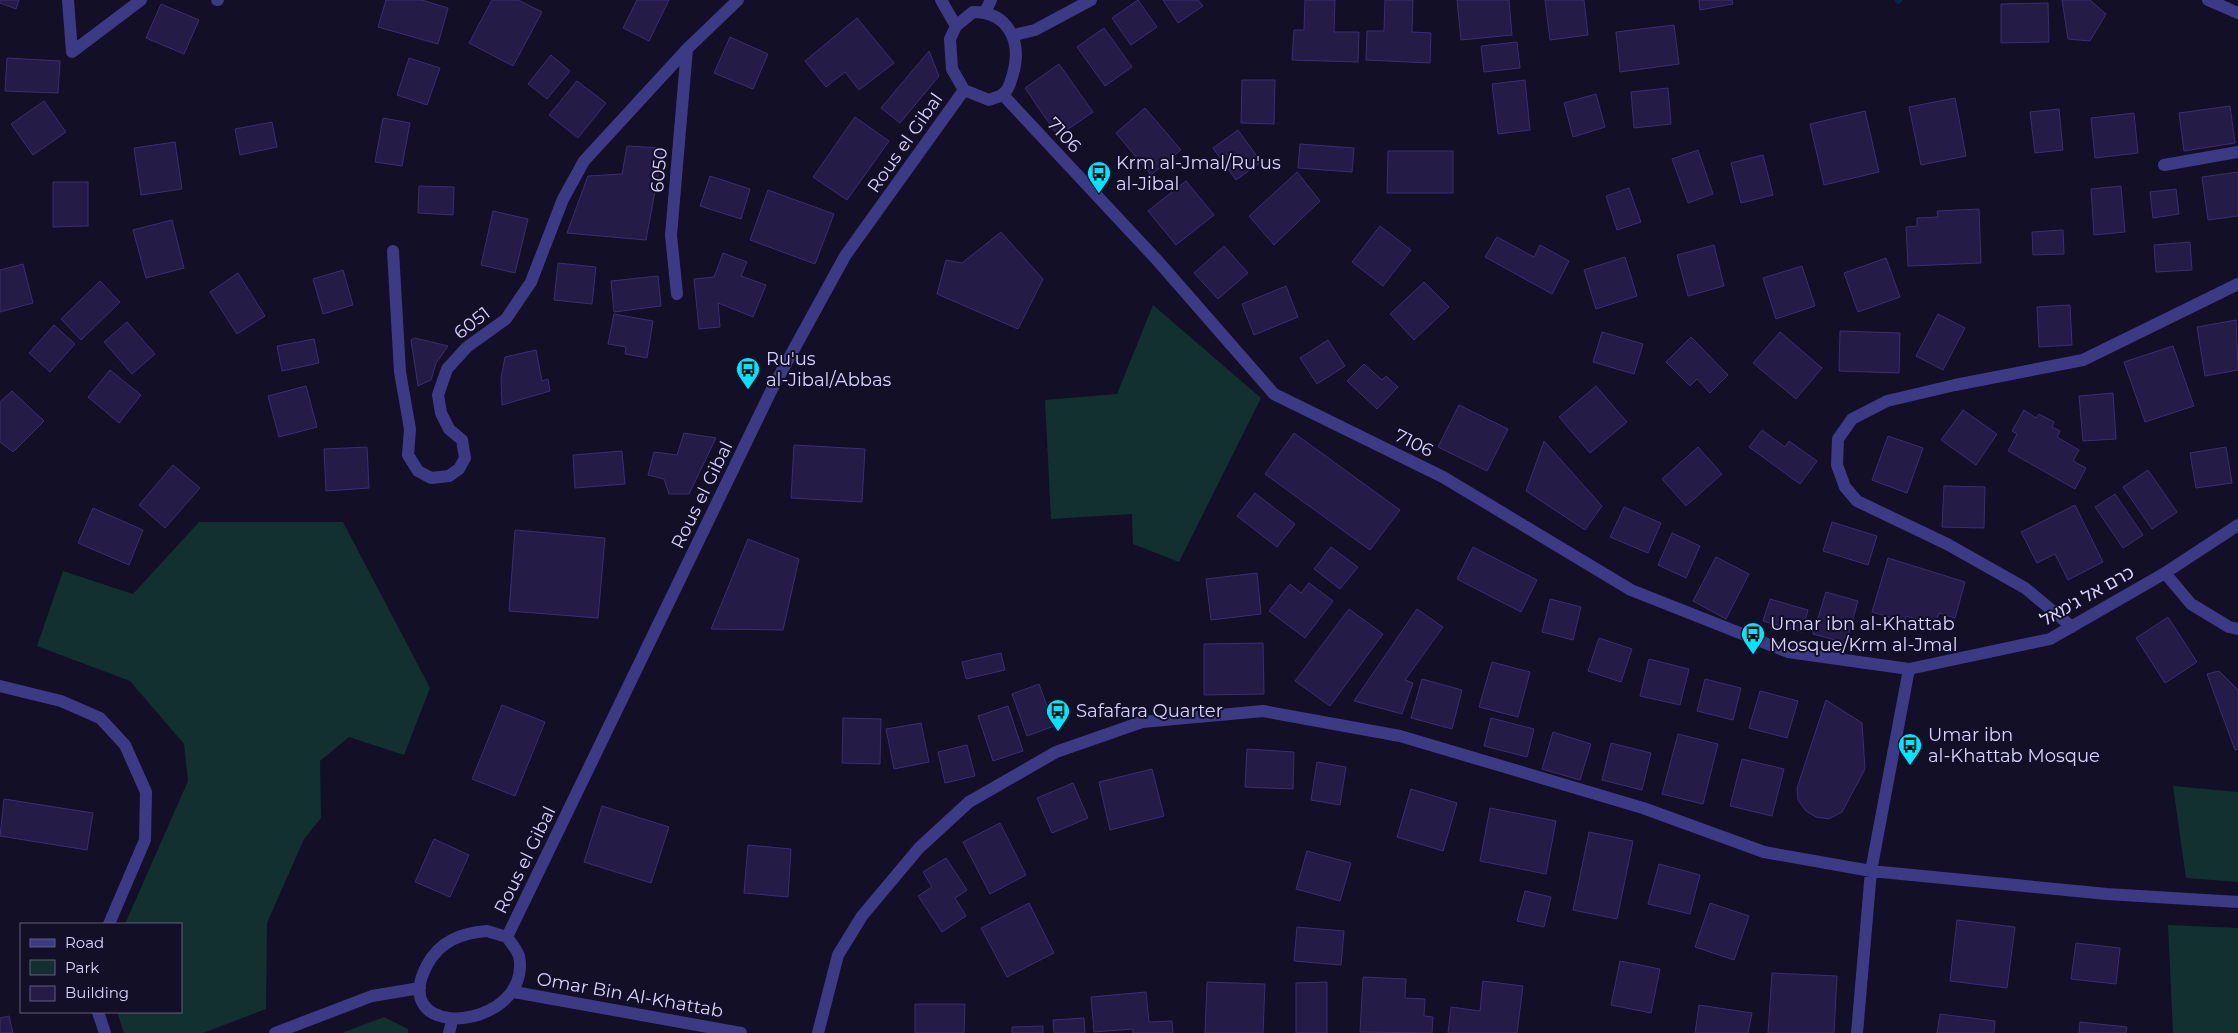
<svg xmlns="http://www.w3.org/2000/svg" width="2238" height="1033" viewBox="0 0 2238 1033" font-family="Montserrat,'Noto Sans Hebrew',sans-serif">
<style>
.green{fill:#12302f}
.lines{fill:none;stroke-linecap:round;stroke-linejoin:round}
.stream{stroke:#0c2248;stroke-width:6}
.building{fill:#241b47;stroke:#3b2d73}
.minor{stroke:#3d3a85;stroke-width:12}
.tertiary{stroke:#3d3a85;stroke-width:12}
.labels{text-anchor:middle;stroke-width:4;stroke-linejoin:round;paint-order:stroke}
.street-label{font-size:18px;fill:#d9d4ff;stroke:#130f26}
.poi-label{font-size:18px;fill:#d9d4ff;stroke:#130f26;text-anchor:start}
</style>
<rect width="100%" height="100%" fill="#130f26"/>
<path class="green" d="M1153 305 1261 398 1179 562 1133 544 1132 514 1051 519 1045 400 1117 394Z
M199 522H343L430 688 404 755 349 737 320 761 321 818 304 839 267 923 266 1009 203 1033H124L117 1012H181V924H125L188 781 184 744 130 681 37 646 63 571 133 594Z
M2173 786 2238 792V882L2186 878Z
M2168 925 2238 928V1033H2173Z
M384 1017 408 1029V1033H342Z"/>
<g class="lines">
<path class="stream" d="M1898 1 1899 0"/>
</g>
<path class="building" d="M0 0H19L16 9 0 3Z
M386 0H422L448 8 438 44 378 27Z
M492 0H518L542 12 513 66 469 43Z
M637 0H669L649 41 623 28Z
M1138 0 1157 27 1131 45 1112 18Z
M1163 0H1198L1203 6 1178 23Z
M1305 0H1335L1334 32H1359L1358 62 1292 60 1294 30H1304Z
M1385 0H1413L1412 32 1431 33 1430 63 1366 60 1367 31H1384Z
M1457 0H1509L1512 35 1461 40Z
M1545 0H1584L1588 35 1550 40Z
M1699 0H1732L1733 4 1700 10Z
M2062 0H2090L2106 14 2090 41 2068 39Z
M2048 3 2049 42 2001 43V4Z
M161 4 199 20 184 54 146 38Z
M857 18 894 63 859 90 845 72 826 87 805 61Z
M1674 25 1679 64 1620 72 1616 32Z
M1104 28 1132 67 1105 86 1077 47Z
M730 37 768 54 753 89 714 73Z
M1517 42 1520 68 1484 72 1481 46Z
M929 51 939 76 900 123 881 108Z
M551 55 570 71 547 99 528 84Z
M7 58 60 61 58 93 5 91Z
M409 58 440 68 427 105 397 95Z
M1059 64 1093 112 1058 136 1025 88Z
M1242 80H1275L1274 124 1241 123Z
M1525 80 1530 130 1498 134 1492 84Z
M577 81 606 103 578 138 549 115Z
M1668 88 1671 124 1634 128 1631 92Z
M1596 94 1605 127 1573 137 1564 103Z
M1955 98 1966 156 1921 165 1909 107Z
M44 101 66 132 33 155 11 124Z
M2230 106 2235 143 2184 151 2179 113Z
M1145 108 1181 150 1151 175 1116 133Z
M2059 109 2063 150 2035 153 2030 112Z
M1865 111 1879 172 1824 185 1810 124Z
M2134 113 2138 153 2095 158 2091 118Z
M855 117 889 141 847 200 813 177Z
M383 118 410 123 402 166 375 162Z
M272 122 277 147 240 155 235 129Z
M1238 130 1261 162 1236 180 1213 148Z
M175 142 182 189 141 195 134 148Z
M1300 144 1354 148 1352 172 1298 168Z
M627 146 663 148 646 240 567 233 588 176 622 174Z
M1698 150 1713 194 1688 203 1672 159Z
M1388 151H1453V193H1387Z
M1763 155 1773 195 1741 203 1731 163Z
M1297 172 1320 201 1274 245 1249 216Z
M2238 172V216L2208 220 2202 177Z
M710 176 750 189 741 219 700 206Z
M1186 181 1214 215 1176 245 1148 211Z
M53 182H88V226L53 227Z
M419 186 454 187 453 215 418 213Z
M2121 186 2125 232 2094 235 2091 189Z
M1629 188 1641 222 1617 230 1606 196Z
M2176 189 2179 214 2153 218 2150 192Z
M768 190 834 214 815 264 750 240Z
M1979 209 1981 263 1908 266 1906 227 1917 226V218L1938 217 1937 211Z
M493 211 528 219 515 273 481 265Z
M172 220 184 268 146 278 133 230Z
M1380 226 1411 250 1383 286 1352 262Z
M2063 230 2064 254 2033 255 2032 232Z
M1001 232 1043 279 1018 329 937 294 946 260 962 263Z
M1497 237 1534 257 1540 245 1569 261 1552 294 1485 257Z
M2190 242 2192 270 2156 272 2154 245Z
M1714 245 1724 286 1688 296 1677 255Z
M1224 246 1248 273 1218 299 1194 273Z
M723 253 747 262 741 276 766 285 753 317 718 303 720 327 699 329 694 279 714 277Z
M1625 257 1637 296 1596 309 1584 270Z
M1886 258 1900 297 1858 312 1844 273Z
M558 263 596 267 592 304 554 300Z
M23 264 33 303 0 312V270Z
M1802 266 1815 306 1776 319 1763 278Z
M343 270 353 305 323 314 313 279Z
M238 273 265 316 237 334 210 292Z
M658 276 661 306 614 312 611 281Z
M100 281 120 302 81 340 61 319Z
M1424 282 1449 307 1414 340 1390 314Z
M1286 286 1298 317 1254 335 1242 304Z
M2070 305 2072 345 2039 347 2037 307Z
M614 314 653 321 647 358 625 354 626 347 608 344Z
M1938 314 1965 328 1943 370 1916 356Z
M2236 320 2238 370 2205 376 2197 327Z
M127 322 155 354 132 374 104 342Z
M54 325 75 344 50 372 29 353Z
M1840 331 1900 333 1899 373 1839 371Z
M1602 332 1643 344 1634 374 1593 362Z
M1780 332 1822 368 1796 399 1753 363Z
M1691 337 1728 375 1710 393 1697 379 1690 386 1666 362Z
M415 338 448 346 436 363 431 380 418 386 411 340Z
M314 339 319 363 282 371 277 346Z
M1328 340 1345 366 1317 384 1300 358Z
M2173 346 2194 406 2145 422 2124 362Z
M536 350 542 381 548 379 550 391 502 405 501 378 505 357Z
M1364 364 1382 380 1386 376 1398 387 1377 409 1347 381Z
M110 370 141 395 119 423 88 397Z
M306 386 317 427 279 437 268 396Z
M1596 386 1627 422 1590 453 1559 417Z
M12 391 44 421 13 452 0 442V402Z
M2113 393 2116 439 2083 441 2079 396Z
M1459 405 1508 429 1487 471 1438 447Z
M1963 410 1997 434 1976 465 1941 440Z
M2024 410 2036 418 2039 414 2054 422 2052 427 2060 431 2057 437 2079 450 2073 461 2086 468 2075 489 2008 451 2017 434 2012 431Z
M1762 430 1785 447 1789 441 1817 461 1800 484 1749 447Z
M684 433 716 438 689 494H669L664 479 648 475 654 452 677 455Z
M1294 433 1400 510 1370 550 1265 474Z
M1888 436 1923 448 1907 493 1872 480Z
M1544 441 1602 506 1585 530 1526 491Z
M794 445 865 449 862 502 791 498Z
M367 447 369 488 326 491 324 449Z
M1698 447 1722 474 1686 506 1662 479Z
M2226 447 2232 483 2196 488 2190 453Z
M622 451 625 484 575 488 573 455Z
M173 465 200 488 165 528 139 505Z
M2148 470 2177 512 2152 529 2123 487Z
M1944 486 1985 487 1984 528 1942 527Z
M1255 493 1295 524 1277 547 1237 516Z
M2115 494 2143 535 2123 548 2095 507Z
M2075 505 2103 562 2068 580 2055 554 2037 563 2021 532Z
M1624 507 1661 523 1648 553 1610 537Z
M93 508 143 530 129 565 78 543Z
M1832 522 1877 536 1868 565 1823 551Z
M515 530 605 538 598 618 509 611Z
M1672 533 1700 546 1686 578 1658 565Z
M748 539 799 559 783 630 711 629Z
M1331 547 1358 567 1340 589 1314 569Z
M1473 547 1537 580 1521 612 1457 579Z
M1716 557 1749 574 1726 619 1693 601Z
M1888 558 1965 582 1955 618 1939 613 1935 625 1906 616 1905 622 1872 612Z
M1257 573 1261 614 1211 620 1206 579Z
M1309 583 1333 601 1305 638 1269 611 1290 584 1301 593Z
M1826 592 1858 601 1846 643 1813 634Z
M1550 599 1581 607 1573 640 1542 632Z
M1770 599 1808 610 1802 632 1763 621Z
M1349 609 1383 634 1330 706 1295 681Z
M1417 609 1443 627 1405 680 1413 683 1402 714 1354 701Z
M2168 617 2197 662 2165 683 2136 638Z
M1599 638 1632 649 1621 682 1588 671Z
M1263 643 1264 694 1204 695V644Z
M1001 653 1005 670 966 679 962 662Z
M1649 659 1689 669 1680 705 1640 696Z
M1492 662 1530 672 1518 717 1479 707Z
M2219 671 2238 690V749L2235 750 2207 674Z
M1422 679 1462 690 1452 729 1411 718Z
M1705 679 1741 688 1733 720 1697 711Z
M1039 684 1054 726 1027 736 1012 694Z
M1760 691 1798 701 1787 738 1749 728Z
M1826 700 1862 723 1865 769 1842 812 1829 819 1816 817 1806 811 1798 800 1797 788Z
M502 705 545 722 515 796 472 779Z
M1008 706 1023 751 993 761 978 716Z
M843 718 881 719 880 764 842 763Z
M1491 718 1534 729 1527 757 1484 746Z
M921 723 929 762 894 769 886 729Z
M1553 732 1591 744 1580 780 1542 769Z
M1678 734 1718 744 1703 804 1662 794Z
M1611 743 1651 753 1642 790 1602 780Z
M967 745 975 776 945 783 938 752Z
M1247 749 1294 752 1293 789 1245 787Z
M1742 759 1784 769 1772 816 1730 806Z
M1317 762 1346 767 1340 805 1311 800Z
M1152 769 1164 816 1110 830 1099 782Z
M1073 783 1088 818 1052 833 1037 798Z
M1411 789 1457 803 1443 851 1397 837Z
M4 799 93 813 87 850 0 836Z
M602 806 669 827 651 883 584 862Z
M1490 808 1556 821 1546 874 1480 861Z
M1000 823 1026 875 990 894 963 842Z
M1589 832 1633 841 1617 919 1573 910Z
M434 839 469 855 450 897 415 882Z
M748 845 791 849 788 897 744 893Z
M1307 851 1351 863 1340 901 1296 889Z
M946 858 967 890 955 898 966 916 942 932 918 896 932 887 923 872Z
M1659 864 1700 875 1690 914 1648 904Z
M1525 891 1551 897 1544 927 1517 921Z
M1029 903 1054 953 1007 977 981 928Z
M1710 903 1749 916 1734 960 1695 947Z
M1957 920 2015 927 2007 988 1950 981Z
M1297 927 1344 931 1341 965 1294 961Z
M2076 943 2120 948 2116 984 2071 979Z
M1620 961 1660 969 1651 1013 1611 1005Z
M1772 973 1837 976 1834 1033H1768Z
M1363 977 1406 979 1405 998 1425 999 1424 1016 1433 1017 1432 1033 1360 1032Z
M1483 981 1523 986 1517 1033H1448L1451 1007 1480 1011Z
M1207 982 1265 984 1263 1033H1205Z
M1327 982V1033H1296V983Z
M1146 992 1149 1022 1172 1021 1173 1033H1133V1029L1094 1032 1091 997Z
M915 1004H965L964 1033H915Z
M1699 1005 1752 1013 1748 1033H1695Z
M1940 1014 1995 1021 1994 1033H1937Z
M9 1016 13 1033H0V1018Z
M1084 1018 1085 1033H1054L1053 1020Z
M2080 1022 2127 1027 2126 1033H2079Z
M1043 1026V1033H1012V1027Z"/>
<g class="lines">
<path class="minor" d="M68 0 72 52 141 0
M217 0H218
M2208 0 2238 13
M1014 35 1035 30 1091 0
M1003 95 1157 260 1274 394 1443 477 1631 590 1788 652 1909 669 2050 639 2165 573 2238 525
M2164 165 2238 152
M393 251 400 372 410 429 408 455 418 471 431 478 449 476 459 469 465 458 462 440 449 429 441 413 438 395 447 369 467 347 506 319 531 282 563 199 584 161 687 49 738 0
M677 294 671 235 687 49
M2165 573 2191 604 2229 627 2238 629
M2072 627 2025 588 1947 544 1857 501 1845 487 1837 465 1838 439 1852 419 1887 401 1955 385 2083 360 2238 284
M0 686 61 701 100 718 125 745 146 792 145 840 109 924
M514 992 741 1033
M98 1012 105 1033
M449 1033 451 1025
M818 1033 838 955 862 916 919 848 969 802 1056 752 1142 722 1263 711 1400 736 1643 808 1764 852 1871 871 2107 894 2238 902
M1857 1033 1871 871 1909 669"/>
<path class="tertiary" d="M941 0 956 26
M973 12C1009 12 1022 42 1013 74 1011 80 1009 90 1003 94 1000 97 993 98 989 100L964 90 952 69 950 39 956 26Z
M985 12 991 0
M487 931 507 937C511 943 517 950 519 956 521 965 520 974 517 982 496 1033 391 1033 427 965 440 941 461 933 487 931Z
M507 937 772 389 845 256 964 90
M275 1033 372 996 420 988"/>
</g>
<defs>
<g id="bus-pin" transform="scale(1.25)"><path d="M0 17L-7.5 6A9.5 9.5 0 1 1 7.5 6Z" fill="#00e5ff" stroke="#130f26"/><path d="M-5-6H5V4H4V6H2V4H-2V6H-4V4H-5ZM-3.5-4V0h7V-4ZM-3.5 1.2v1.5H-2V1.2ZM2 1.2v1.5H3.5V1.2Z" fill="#111"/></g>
</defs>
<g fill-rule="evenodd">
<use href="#bus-pin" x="1099" y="173"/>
<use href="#bus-pin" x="748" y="369"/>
<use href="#bus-pin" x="1753" y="634"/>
<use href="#bus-pin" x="1058" y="711"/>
<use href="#bus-pin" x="1910" y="745"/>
</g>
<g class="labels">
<g class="street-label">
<text transform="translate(1064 135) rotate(47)" y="6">7106</text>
<text transform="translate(905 143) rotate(-55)" y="6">Rous el Gibal</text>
<text transform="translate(659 170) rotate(-85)" y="6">6050</text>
<text transform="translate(472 323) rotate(-38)" y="6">6051</text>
<text transform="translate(1414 443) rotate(26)" y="6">7106</text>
<text transform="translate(702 495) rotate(-64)" y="6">Rous el Gibal</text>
<text transform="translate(2087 596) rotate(-29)" y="6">כרם אל ג'מאל</text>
<text transform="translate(525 860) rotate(-64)" y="6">Rous el Gibal</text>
<text transform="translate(630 995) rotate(10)" y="6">Omar Bin Al-Khattab</text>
</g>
<g class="poi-label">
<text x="1116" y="169">Krm al-Jmal/Ru'us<tspan x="1116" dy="21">al-Jibal</tspan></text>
<text x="766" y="365">Ru'us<tspan x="766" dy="21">al-Jibal/Abbas</tspan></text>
<text x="1770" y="630">Umar ibn al-Khattab<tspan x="1770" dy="21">Mosque/Krm al-Jmal</tspan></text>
<text x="1076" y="717">Safafara Quarter</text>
<text x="1928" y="741">Umar ibn<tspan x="1928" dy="21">al-Khattab Mosque</tspan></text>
</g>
</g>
<rect x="20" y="923" width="162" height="90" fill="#130f26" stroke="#625e7d"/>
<rect x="30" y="939" width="25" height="8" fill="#3d3a85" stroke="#625e7d"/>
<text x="65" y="948" font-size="15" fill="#d9d4ff">Road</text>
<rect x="30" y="960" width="25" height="15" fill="#12302f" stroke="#625e7d"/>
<text x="65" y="973" font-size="15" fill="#d9d4ff">Park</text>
<rect x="30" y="986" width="25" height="15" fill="#241b47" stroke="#625e7d"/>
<text x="65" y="998" font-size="15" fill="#d9d4ff">Building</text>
</svg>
